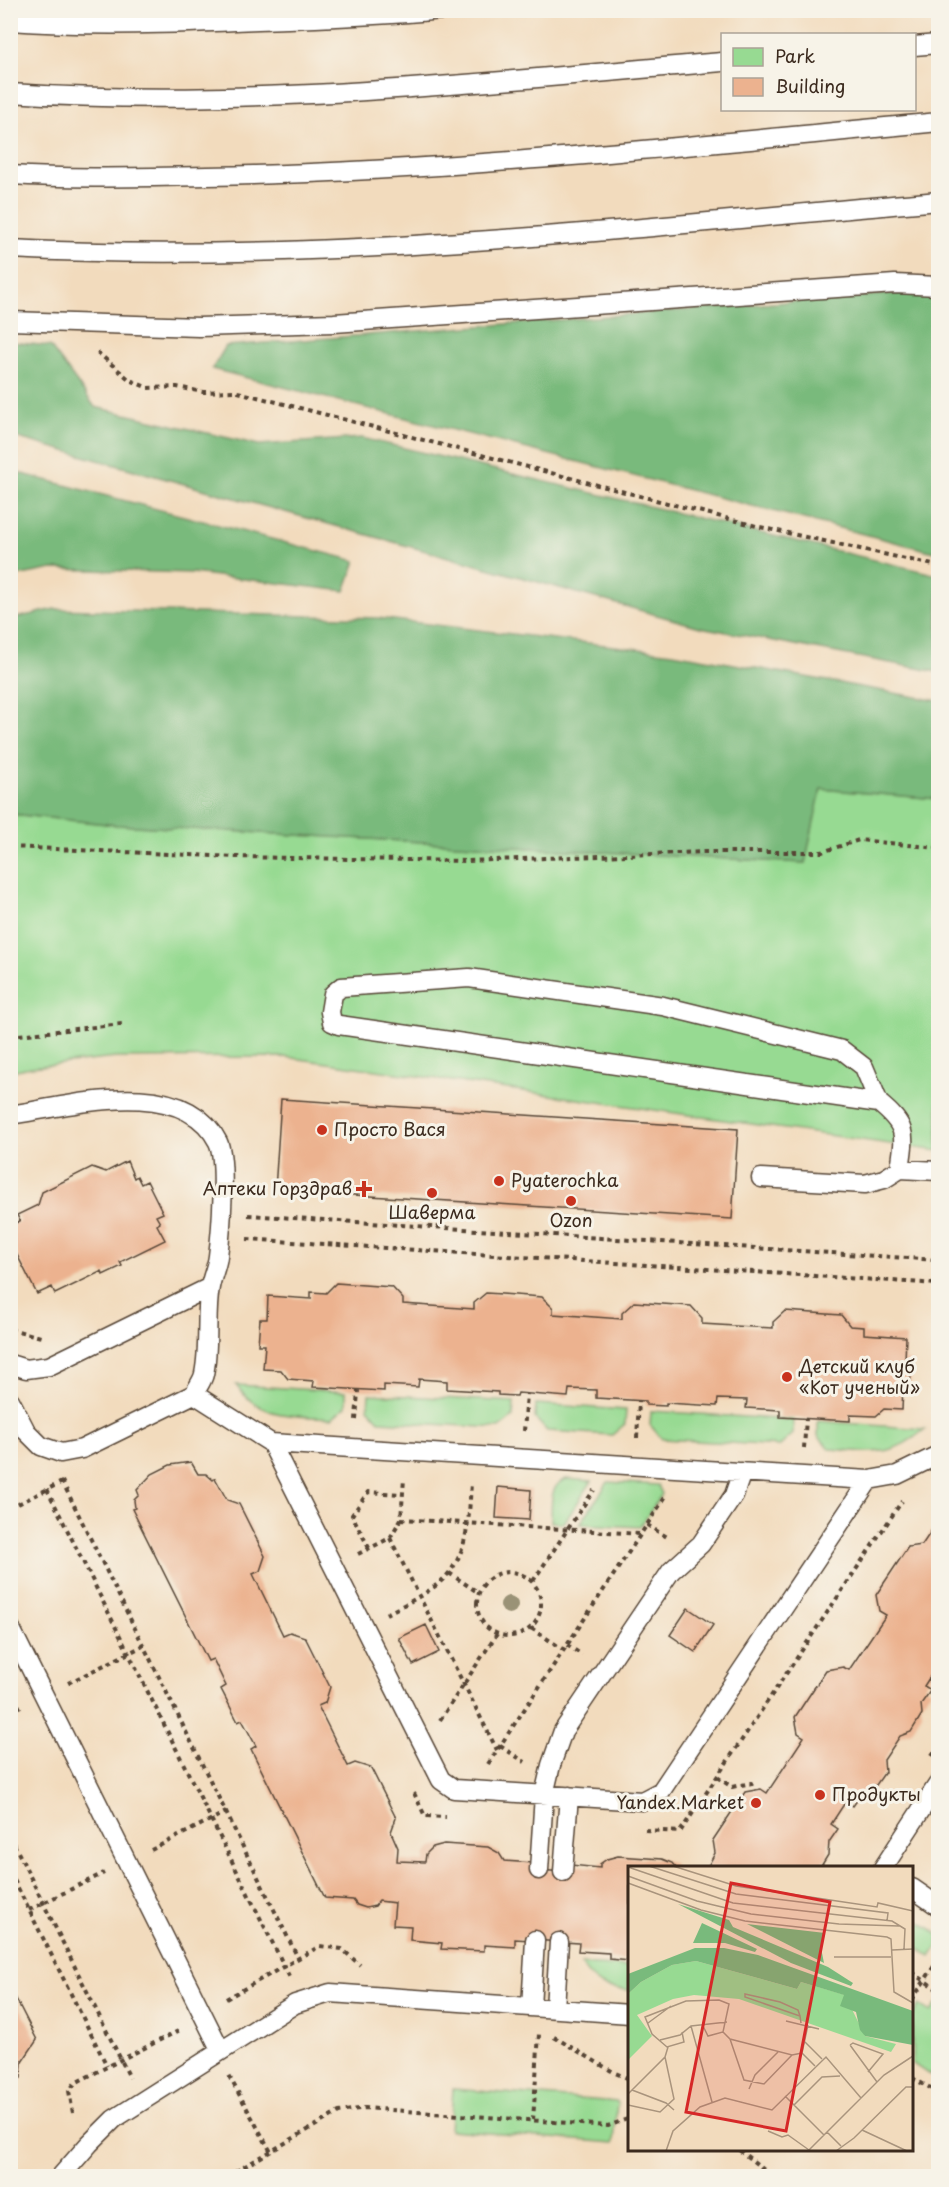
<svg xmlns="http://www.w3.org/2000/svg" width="949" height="2187" viewBox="0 0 949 2187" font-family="'Playpen Sans',sans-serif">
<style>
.green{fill:#97da92;stroke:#698258;stroke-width:1.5}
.forest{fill:#79ba7c;stroke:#5a724d;stroke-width:1.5}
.building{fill:#ecb28f}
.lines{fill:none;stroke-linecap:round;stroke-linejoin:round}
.service-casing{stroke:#564536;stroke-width:21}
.path{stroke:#564536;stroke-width:4;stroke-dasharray:4.5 4.5;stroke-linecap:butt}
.service{stroke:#fff;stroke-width:18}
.tree{fill:#9a9276}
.poi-dot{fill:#c8321e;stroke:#f7f3e8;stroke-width:2}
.labels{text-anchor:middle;stroke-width:6;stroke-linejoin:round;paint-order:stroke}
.poi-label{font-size:18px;fill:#3b2a1e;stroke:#f7f3e8;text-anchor:start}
.inset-road{fill:none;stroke:#a9947d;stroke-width:1.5}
.view{fill:#d62828;fill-opacity:0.15;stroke:#d62828;stroke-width:3}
.inset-edge{fill:none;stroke:#3b2a1e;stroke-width:3}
</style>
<rect width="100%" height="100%" fill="#f7f3e8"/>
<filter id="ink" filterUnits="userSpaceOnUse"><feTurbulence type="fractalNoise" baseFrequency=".0167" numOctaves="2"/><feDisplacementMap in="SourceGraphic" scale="12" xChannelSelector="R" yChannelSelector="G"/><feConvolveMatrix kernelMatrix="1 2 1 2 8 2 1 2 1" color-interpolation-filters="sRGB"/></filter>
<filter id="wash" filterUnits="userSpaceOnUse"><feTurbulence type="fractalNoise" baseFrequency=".008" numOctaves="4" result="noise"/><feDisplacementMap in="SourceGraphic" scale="24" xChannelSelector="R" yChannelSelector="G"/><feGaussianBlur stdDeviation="1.35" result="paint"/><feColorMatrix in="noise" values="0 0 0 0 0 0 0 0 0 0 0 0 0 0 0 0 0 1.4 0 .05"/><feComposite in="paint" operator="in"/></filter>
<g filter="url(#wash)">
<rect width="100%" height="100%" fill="#f2dbbd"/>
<path class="green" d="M820 789 938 799V1151L286 1057 116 1058 31 1067 11 1071 10 814 117 825 805 863Z
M236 1385 346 1392V1406L332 1418C293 1415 261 1420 236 1385Z
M369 1394 514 1402 513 1417 499 1428 380 1421 368 1408Z
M536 1404 626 1410 625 1424 612 1435 547 1431 535 1418Z
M651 1411 794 1420 793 1434 780 1446 662 1439 650 1425Z
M818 1421 925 1429C890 1459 873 1452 830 1449L818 1436Z
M566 1479 592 1481 564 1523 551 1522C552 1506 548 1485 566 1479Z
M608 1482 658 1485 662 1494 640 1527 580 1524Z
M912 1917 938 1933V1946L931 1957 918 1948 912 1958Z
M581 1964 629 1967V1990C604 1988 594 1987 581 1964Z
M938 2002V2081L912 2063V2016L919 2005 931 2012Z
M453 2089 617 2102 614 2143 450 2130Z"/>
<path class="forest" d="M901 293 938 296V553L212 369 226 346Z
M11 342 50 346 95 407 259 445 362 438 938 575V672L700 627 11 436Z
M11 471 356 561 345 591 192 573 53 569 11 577Z
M55 609 377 618 673 653 938 701V799L821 789 805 863 117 825 11 814V619Z"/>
<g id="blocks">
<path class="building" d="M281 1099 738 1129 732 1219 275 1190Z
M127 1161 134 1178 137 1176 141 1184 147 1181 163 1213 156 1216 160 1223 157 1225 165 1240 120 1262 122 1266 103 1275 102 1271 55 1294 52 1287 37 1294 13 1247 10 1248V1226L20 1221 17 1215 38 1205 42 1192 92 1167 106 1172Z
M336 1283 392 1287 403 1299V1304L474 1309V1303L486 1293 502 1294 542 1297 553 1308V1314L622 1319V1313L634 1302 691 1306 702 1318V1324L735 1326 773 1328V1322L785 1311 841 1315 850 1326 864 1327V1334L906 1337 905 1360 912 1361 910 1386H903L902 1410 884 1409 876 1416 850 1415V1421L780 1417V1410L746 1408 747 1400 718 1399 717 1406 666 1403V1406L646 1405V1401L596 1398V1390L569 1389 568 1397 518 1393 517 1396 498 1395V1392L447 1389V1381L419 1379 418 1387 384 1385V1391L313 1387 314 1381 288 1379 281 1370 263 1369 265 1345H258L260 1319H267L268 1296 311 1299V1292L326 1293Z
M191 1462 198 1474H206L213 1480 215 1478 227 1500 239 1504 265 1556 260 1571 253 1574 283 1635 290 1632 305 1637 330 1687 325 1703 318 1706 348 1766 355 1763 371 1768 396 1818 391 1832 398 1848 397 1861 425 1862 426 1854 433 1847 444 1844 488 1847 499 1853 504 1861 533 1863V1870L570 1872 571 1865 600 1868V1864L607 1859 618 1856 662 1859 672 1863 676 1868H630V1961L609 1959V1953L578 1951 579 1943 515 1939V1947L484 1945V1951L441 1949 442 1943 410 1940 411 1926 393 1925 395 1903 379 1901 375 1906 366 1908 357 1905 353 1900 325 1898 251 1749 256 1746 242 1720 238 1722 221 1689 226 1686 213 1659 208 1661 132 1509 135 1508 134 1500 139 1495 137 1490 152 1474 170 1465Z
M498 1487 531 1490 529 1520 496 1518Z
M936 1524 938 1525V1664L924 1686 931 1690 921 1704 922 1714 911 1732 900 1736 884 1760 885 1772 874 1788 863 1792 853 1806 846 1801 831 1824 838 1829 829 1842 828 1855 820 1868H707L715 1853 713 1840 745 1792 761 1789 767 1793 804 1737 798 1733 795 1717 826 1670 843 1667 849 1670 886 1615 879 1611 876 1595 908 1547 922 1545Z
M688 1608 713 1625 695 1652 670 1635Z
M426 1625 439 1652 413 1665 399 1638Z
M10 1987 37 2040 22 2062 21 2078 10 2084Z"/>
</g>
</g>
<g filter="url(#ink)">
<use href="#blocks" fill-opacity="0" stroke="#564536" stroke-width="1.5"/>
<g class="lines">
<g class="service-casing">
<path id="service" d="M10 21C93 27 176 24 258 20 320 18 381 16 442 10
M914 46 938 44
M10 93C248 109 486 82 722 62
M10 175C76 179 141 177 207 176 451 172 695 145 938 122
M10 249C320 265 630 228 938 201
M10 321 199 327 334 323 895 284 938 286
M879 1103 864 1067 842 1050 663 1006 469 978 341 987 333 994 330 1012 332 1022 339 1025 879 1103C908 1127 905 1134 900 1169
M10 1115C70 1106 183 1073 218 1142 227 1161 221 1233 218 1256 217 1266 212 1276 210 1287 205 1315 210 1345 204 1374 203 1380 197 1388 194 1394L82 1449 61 1453 41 1446 26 1431 10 1400
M761 1178 865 1184 884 1179 900 1169 938 1171
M10 1364 26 1369 49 1366 210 1287
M194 1394 271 1443 869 1480 897 1475 938 1455
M271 1443 441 1780 454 1789 471 1790 642 1801 661 1791 869 1480
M10 1627 221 2051
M883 1868 938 1784
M539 1870 544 1795 551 1765 563 1731 671 1571 701 1544 734 1495 742 1472
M563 1872 569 1796
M912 1888 938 1906
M531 2007 535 1940
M555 2009 559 1942
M61 2176 89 2144 114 2119 295 2004 330 1993 630 2014"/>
</g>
<path class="path" d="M97 352 130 380 148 388 177 387 203 392 234 391 760 527 938 566
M10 847 236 857 467 861 705 852H822L859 840 938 848
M10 1036 122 1024
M248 1215 938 1260
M247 1239 938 1284
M10 1329 41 1337
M356 1420 358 1390
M524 1431 527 1394
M637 1438 639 1401
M804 1448 806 1418
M62 1481 298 1958
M47 1489 290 1978
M10 1508 64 1481
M401 1519 640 1534
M647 1525 667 1537
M390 1538 497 1750
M369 1548 352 1515 368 1492 403 1494
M358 1554 390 1538 401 1519 404 1479
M477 1604a32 32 0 1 1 64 0a32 32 0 1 1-64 0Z
M449 1573 479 1593
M533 1581 594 1490
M386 1614C407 1603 433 1592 449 1573 469 1548 469 1513 471 1483
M531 1628 564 1650
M567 1645 582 1655
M68 1683 143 1646
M10 1711 21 1706
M440 1720 497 1634
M500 1746 525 1762
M932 1756 938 1747
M488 1764 666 1496
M717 1777 732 1787 751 1783 753 1790
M414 1793 425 1816 446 1817
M645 1830 680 1832 902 1501
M10 1836 130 2078
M151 1850 226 1812
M10 1872 107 2066
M29 1910 104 1873
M912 1972 938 1990
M226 1999 320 1946 342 1949 360 1965
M912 2000 938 1960
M554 2037 615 2073 630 2079
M229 2076 271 2152
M912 2078 938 2092
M73 2113 69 2091 75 2083 182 2029
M533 2120 539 2034
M739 2150 772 2176
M228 2176 339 2112 365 2108 608 2126 630 2118"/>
<use href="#service" class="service"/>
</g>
<circle class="tree" cx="509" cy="1605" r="9"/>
</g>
<g class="poi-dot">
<circle cx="322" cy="1130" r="6"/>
<circle cx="499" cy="1181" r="6"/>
<path d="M361 1180h6v6h6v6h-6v6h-6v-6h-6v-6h6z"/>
<circle cx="432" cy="1193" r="6"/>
<circle cx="571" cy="1201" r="6"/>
<circle cx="787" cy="1377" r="6"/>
<circle cx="820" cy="1795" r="6"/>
<circle cx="756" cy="1803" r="6"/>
</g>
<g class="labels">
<g class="poi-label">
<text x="334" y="1136">Просто Вася</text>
<text x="511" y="1187">Pyaterochka</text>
<text x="352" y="1195" text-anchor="end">Аптеки Горздрав</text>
<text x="432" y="1219" text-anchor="middle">Шаверма</text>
<text x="571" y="1227" text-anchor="middle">Ozon</text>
<text x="799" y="1373">Детский клуб<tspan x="799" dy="21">«Кот ученый»</tspan></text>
<text x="832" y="1801">Продукты</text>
<text x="744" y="1809" text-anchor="end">Yandex.Market</text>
</g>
</g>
<g transform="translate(628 1866)">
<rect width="285" height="285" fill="#f2dbbd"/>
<path d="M68 95 169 123 173 116 217 129 237 170 268 178 263 186 111 133 66 129 45 133 9 149 24 170 0 194V128L13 116 44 99Z" fill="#97da92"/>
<path d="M50 38 101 54 105 61 200 101 225 117 223 120 163 97ZM74 57 129 83 127 86 97 77H65ZM119 58 197 67 193 82 196 97ZM67 82H96L130 89 285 145V179L237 170 232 164 228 146 212 140 216 129 173 116 169 123 68 95 44 99 13 116 0 128V108Z" fill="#79ba7c"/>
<path class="inset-road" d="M21 0 108 28 260 47 259 55M45 0 108 20 249 41 250 37 285 45M0 1 105 37 264 55 277 63 276 83M0 10 69 35 123 48 211 58 271 60M0 17 73 44 117 55 259 71 263 73 266 126 285 137M264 84 285 83M206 91H263M172 150 170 144 152 136 117 128V131L172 150 173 157M158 155 191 163M20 157 43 140M180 159 174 187 187 200M63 160 84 236M54 166 56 176 39 181 24 168 17 151 58 135 91 134 101 138 95 166 80 170 74 158M95 166 102 173 164 189 174 187M102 173 116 214 136 218 164 189M32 174 52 169 63 160 99 156M176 175 194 193M222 179 225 177 255 188 240 206M222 179 249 216M121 223 127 209 150 186M4 224 38 237 46 244M0 228 37 191 40 181M157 230 196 269M0 239 32 246 46 233 37 191M166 239 194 211 212 210M234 264 279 285M140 265 154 271 160 269 181 284M199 266 213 280M38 285 45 265 72 241 97 232 144 244 198 191 233 232M180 285 256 209 285 190M208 285 226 272 278 221H285"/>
<path class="view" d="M103 17 202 36 158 265 58 246Z"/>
<rect width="285" height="285" class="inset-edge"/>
</g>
<rect width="949" height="2187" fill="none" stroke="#f7f3e8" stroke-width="36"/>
<rect x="721" y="33" width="195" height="78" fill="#f7f3e8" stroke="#aca397" stroke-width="1.5"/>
<rect x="733" y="48" width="30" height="18" fill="#97da92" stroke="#aca397" stroke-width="1.5"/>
<text x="775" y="63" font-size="18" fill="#3b2a1e">Park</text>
<rect x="733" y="78" width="30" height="18" fill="#ecb28f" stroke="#aca397" stroke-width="1.5"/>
<text x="775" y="93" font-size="18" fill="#3b2a1e">Building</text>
</svg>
